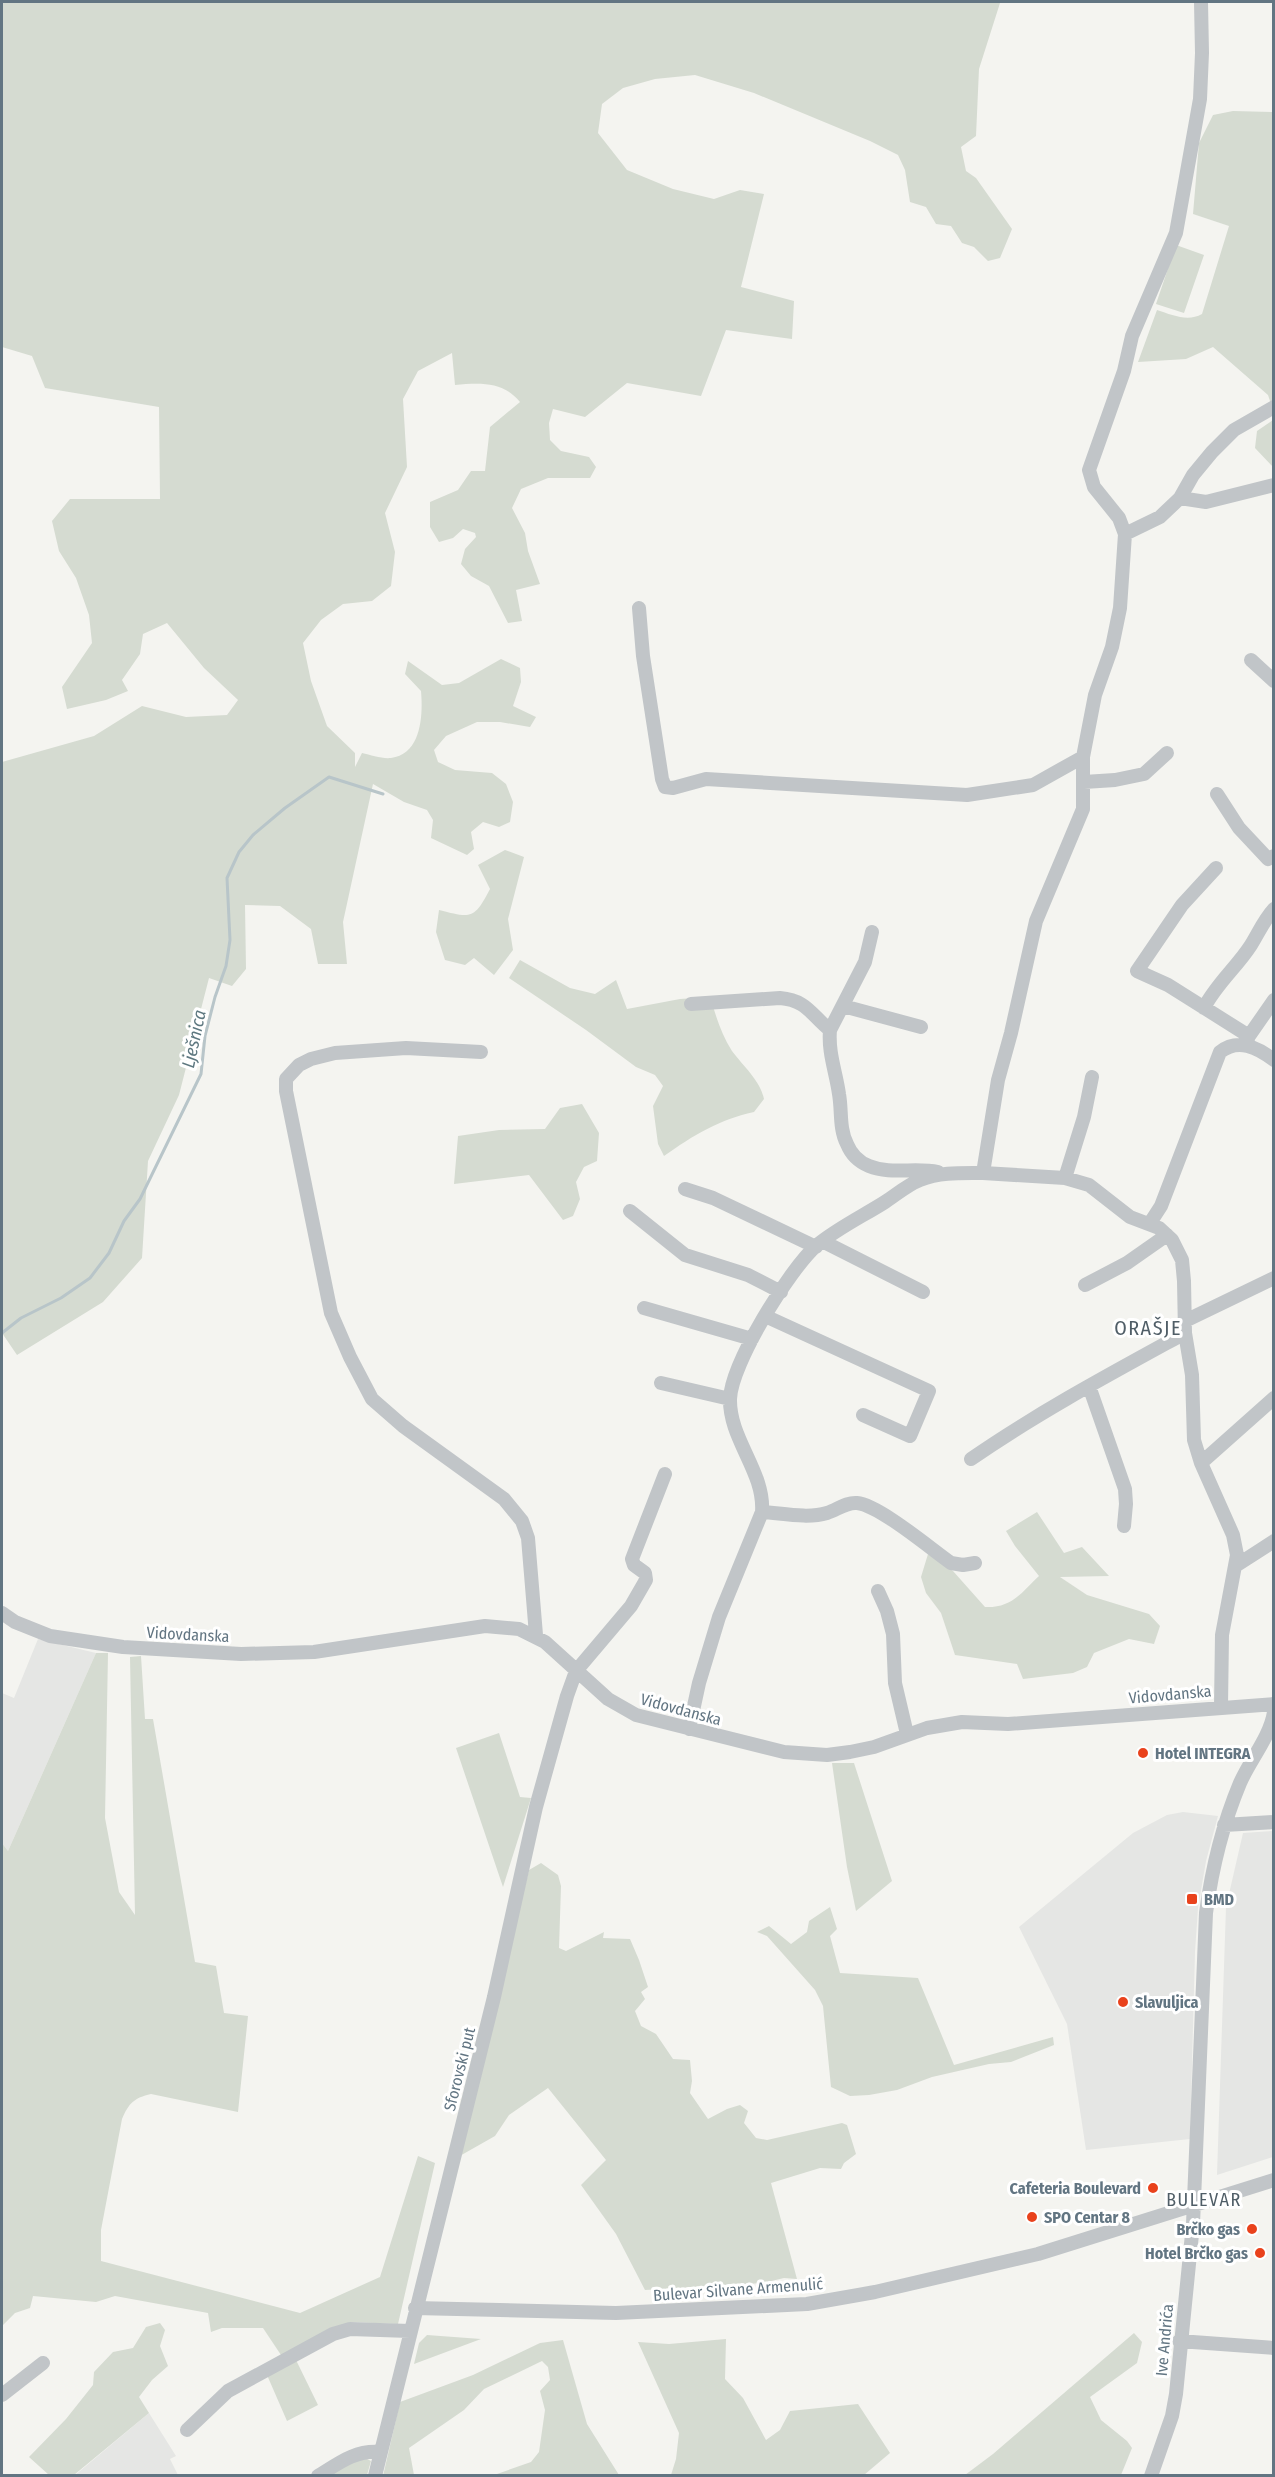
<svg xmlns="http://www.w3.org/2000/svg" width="1275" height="2477" viewBox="0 0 1275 2477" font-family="'Fira Sans Condensed',sans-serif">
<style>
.built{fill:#e5e6e4}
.green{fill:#d5dbd1}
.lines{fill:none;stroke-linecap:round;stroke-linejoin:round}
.stream{stroke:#b8c5c9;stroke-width:3}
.minor{stroke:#c1c5c8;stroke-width:14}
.poi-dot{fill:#e9421c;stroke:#fff;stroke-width:2}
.labels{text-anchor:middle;stroke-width:6;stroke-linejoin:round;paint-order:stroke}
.street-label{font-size:16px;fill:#627582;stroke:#fff}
.poi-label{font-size:16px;font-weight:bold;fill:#627582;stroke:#fff;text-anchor:start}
.water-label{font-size:18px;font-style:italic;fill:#5e7880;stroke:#fff}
.neighbourhood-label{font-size:18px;letter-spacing:1.5px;fill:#505e67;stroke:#fff}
.quarter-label{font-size:20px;letter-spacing:1.5px;fill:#505e67;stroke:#fff}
</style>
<rect width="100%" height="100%" fill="#f4f4f0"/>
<path class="built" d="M38 1639 96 1653 8 1851 2 1843V1693L14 1698Z
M1183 1812 1218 1816 1206 1861 1198 1908 1195 1952 1190 2139 1086 2150 1067 2024 1019 1927 1133 1833 1167 1815Z
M1273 1831V2157L1217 2175 1226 1907 1243 1833Z
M149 2413 176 2456 170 2459 178 2475 74 2476Z"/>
<path class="green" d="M2 2 1000 3 979 69 976 136 961 147 966 171 976 178 1012 229 1000 258 988 261 974 247 962 243 951 226 936 224 926 207 910 202 905 170 898 155 870 141 754 93 695 75 655 79 623 88 602 104 598 133 627 170 673 189 714 199 740 190 764 194 741 287 794 301 792 339 726 330 701 396 627 383 585 417 553 409 549 423 550 440 561 451 589 457 596 467 590 478H548L521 489 512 508 525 533 528 551 540 584 516 590 522 621 508 623 489 586 471 576 461 564 465 549 476 537 475 533 463 529 453 538 439 542 430 527V502L458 490 471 471H485L490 427 520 402C503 381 480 383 455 385L452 353 418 371 403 399 407 467 385 513 395 552 391 586 372 601 343 604 321 620 303 643 311 681 327 726 355 753V767L362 753C371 755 382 759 391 758 422 754 423 714 421 691L405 674 408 661 442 685 459 683 501 659 520 668 521 682 513 706 536 717 530 727 500 722H477L446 736 434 750 438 762 455 770 492 773 506 784 513 802 510 822 499 827 483 822 471 832 474 849 467 855 431 838 433 820 427 810 404 802 373 784 343 922 347 964H318L311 929 280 906 245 905 246 969 232 986 209 978 179 1095 148 1161 142 1258 103 1302 17 1355 2 1333V762L94 736 142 706 186 717 227 715 238 700 204 668 167 623 143 634 140 654 122 680 128 691 106 700 67 709 62 687 92 643 89 615 76 578 59 551 52 521 70 499H160L159 407 45 388 32 356 2 347Z
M1233 111 1273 112V410L1268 395 1213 347 1186 359 1138 362 1157 310C1172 315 1188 322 1202 314L1229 226 1193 214 1199 143 1213 115Z
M1176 245 1204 255 1184 313 1156 304Z
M1273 420V467L1255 448 1257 431Z
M505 850 524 857 508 919 513 950 494 975 474 958 465 965 445 960 436 932 439 910C471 918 474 920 490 889L478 865Z
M520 960 570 988 595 994 616 980 627 1009 680 999 710 997C716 1016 721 1034 732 1051 743 1066 760 1080 764 1099L754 1112C718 1120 694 1135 664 1156L658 1144 653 1106 663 1086 655 1075 636 1067 586 1030 509 978Z
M582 1104 599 1133 597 1161 584 1167 576 1182 580 1199 573 1216 563 1220 529 1175 454 1184 458 1136 499 1130 545 1129 560 1108Z
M1037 1512 1064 1553 1082 1547 1109 1576 1060 1577 1087 1595 1149 1614 1160 1626 1154 1644 1129 1639 1094 1653 1087 1667 1073 1673 1023 1679 1017 1664 955 1655 941 1613 926 1593 921 1577 928 1554 953 1571 985 1607C1012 1608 1021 1593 1039 1576L1015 1546 1006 1531Z
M96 1653H108L105 1818 119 1892 135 1915 130 1657 141 1656 145 1719H153L195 1962 216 1966 224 2013 248 2016 238 2112 151 2094C134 2098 129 2103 122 2119L101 2230V2261L300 2313 380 2277 418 2156 435 2163 398 2324 350 2322 283 2358 263 2328H222L211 2332 208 2313 115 2296 96 2302 33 2296 30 2308 15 2313 2 2326V1843L8 1851Z
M499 1733 520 1797 531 1798 503 1887 456 1748Z
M832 1763H854L892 1881 856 1911 847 1867Z
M541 1863 558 1875 561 1886 559 1948 566 1951 604 1932 603 1938 630 1939 639 1960 648 1987 641 1992 645 1999 635 2011 641 2026 656 2034 673 2059 690 2060 692 2081 690 2093 708 2119 727 2109 740 2105 748 2111 744 2123 756 2138 767 2140 842 2123 847 2125 856 2154 844 2163 841 2169 820 2168 771 2183 797 2279 784 2278 763 2283 645 2290 616 2234 581 2185 606 2160 548 2088 509 2115 495 2136 458 2157 529 1870Z
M830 1907 837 1929 830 1936 840 1973 918 1978 954 2065 1053 2037 1054 2045 1011 2062 989 2064 932 2077 897 2090 869 2095 850 2096 831 2087 823 2006 815 1990 767 1936 757 1932 769 1926 791 1944 807 1932 809 1921Z
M160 2323 165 2330 160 2346 168 2366 152 2380 139 2397 149 2413 74 2475H49L29 2457 66 2419 93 2385 94 2372 113 2352 133 2348 146 2327Z
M1134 2333 1142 2342 1137 2363 1090 2397 1101 2420 1127 2441 1132 2448 1121 2475H965L993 2454Z
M427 2335 481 2339 414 2364 419 2343Z
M726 2339 725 2379 743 2398 766 2440 780 2430 790 2411 858 2404 890 2453 864 2475H671L676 2459 679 2433 638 2342 669 2344Z
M563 2340 587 2424 619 2475H494L531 2462 539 2452 545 2410 540 2391 550 2380 548 2367 542 2361 484 2389 464 2410 409 2448 414 2475 383 2476 400 2402 473 2375 540 2343Z
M296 2360 318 2405 287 2421 267 2375Z
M363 2457 371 2461 367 2475 325 2476Z"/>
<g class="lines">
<path class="stream" d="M2 1333 21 1318 61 1298 90 1278 109 1253 124 1221 140 1199 201 1074 205 1036 215 997 226 966 230 940 227 878 239 852 253 835 285 808 329 777 383 794"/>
<path class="minor" d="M1180 498 1206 502 1274 485
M1125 534 1119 518 1094 487 1089 470 1124 371 1132 336 1176 233 1200 99 1202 53 1201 2
M639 608 643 656 662 779 665 787 673 788 706 779 967 795 1033 785 1083 757
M1251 660 1274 681
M1084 782 1115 780 1144 774 1167 753
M1217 794 1239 828 1268 859 1274 856
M1216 868 1182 905 1137 971 1168 985 1249 1036 1246 1044
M691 1004 780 998C807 1000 812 1016 830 1030 828 1053 836 1072 839 1094 842 1110 839 1129 847 1144 851 1154 859 1162 869 1166 891 1175 915 1167 938 1172
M843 1006 921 1027
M1204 1008C1216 984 1237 967 1251 945 1259 932 1264 920 1274 909
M830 1030 865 962 872 932
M1249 1036 1274 1000
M481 1052 406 1048 335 1053 311 1059 299 1065 286 1079V1091L331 1313 350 1357 372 1399 403 1426 504 1499 522 1521 528 1538 536 1635
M1065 1178 1084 1117 1092 1077
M685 1189 713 1198 816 1247
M630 1211 685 1255 748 1275 781 1292
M1150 1223 1161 1206 1220 1052C1238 1038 1257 1047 1274 1060
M824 1242 923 1292
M1085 1285 1127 1263 1167 1235
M644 1308 752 1339
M765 1316 929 1391 910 1436 863 1415
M1185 1321 1274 1278
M661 1383 730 1399
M1089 1386 1125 1489 1126 1504 1124 1526
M971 1459C1039 1412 1112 1373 1185 1333
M1201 1463 1274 1398
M762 1512C781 1513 807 1519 827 1513 837 1510 846 1502 857 1503 879 1505 931 1549 951 1563L963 1565 975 1563
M1237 1565 1274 1541
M878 1591 887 1611 893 1634 895 1683 907 1734
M2 1613 15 1622 50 1636 123 1647 241 1654 314 1652 485 1626 519 1629 545 1642 608 1699 636 1715 784 1752 827 1755 850 1752 874 1747 927 1728 962 1722 1008 1724 1274 1704
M1221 1706 1222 1635 1237 1555 1233 1535 1201 1463 1194 1440 1192 1375 1185 1333 1184 1281 1182 1260 1172 1240 1159 1228 1130 1217 1089 1185 1065 1178 983 1173 998 1080 1011 1033 1036 921 1083 809V757L1095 695 1112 647 1120 608 1125 534 1160 517 1180 498 1193 475 1212 452 1234 430 1274 407
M689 1729 699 1683 719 1617 762 1512C765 1472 729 1439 730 1399 731 1364 789 1270 816 1246 836 1229 863 1216 885 1202 896 1195 907 1185 920 1180 940 1172 961 1173 983 1173
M1224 1825 1274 1822
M415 2308 616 2313 807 2304 875 2292 1038 2254 1274 2180
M1179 2341 1274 2348
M2 2395 43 2363
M187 2430 228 2391 333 2334 350 2329 410 2331
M318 2476C339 2463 355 2450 380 2452
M375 2476 494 1997 536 1807 567 1696 576 1671 631 1606 646 1580 645 1573 634 1565 632 1559 665 1474
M1151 2476 1172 2416 1176 2394 1193 2224 1206 1913C1212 1868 1222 1826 1240 1783 1250 1760 1270 1737 1274 1712"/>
</g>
<g class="poi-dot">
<circle cx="1143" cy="1753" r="6"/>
<rect x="1186" y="1893" width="12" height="12" rx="3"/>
<circle cx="1123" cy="2002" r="6"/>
<circle cx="1153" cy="2188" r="6"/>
<circle cx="1032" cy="2217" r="6"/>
<circle cx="1252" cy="2229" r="6"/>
<circle cx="1260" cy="2253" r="6"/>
</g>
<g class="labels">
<g class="street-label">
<text transform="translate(188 1634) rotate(3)" y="6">Vidovdanska</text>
<text transform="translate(1170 1694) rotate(-5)" y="6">Vidovdanska</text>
<text transform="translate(681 1709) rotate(15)" y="6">Vidovdanska</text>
<text transform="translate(459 2069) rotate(-76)" y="6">Sforovski put</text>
<text transform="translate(738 2289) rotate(-4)" y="6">Bulevar Silvane Armenulić</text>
<text transform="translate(1164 2340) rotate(-85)" y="6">Ive Andrića</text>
</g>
<g class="poi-label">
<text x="1155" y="1759">Hotel INTEGRA</text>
<text x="1204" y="1905">BMD</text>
<text x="1135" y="2008">Slavuljica</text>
<text x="1141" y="2194" text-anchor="end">Cafeteria Boulevard</text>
<text x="1044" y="2223">SPO Centar 8</text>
<text x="1240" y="2235" text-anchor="end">Brčko gas</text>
<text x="1248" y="2259" text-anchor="end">Hotel Brčko gas</text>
</g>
<g class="water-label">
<text transform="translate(194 1039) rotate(-78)" y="6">Lješnica</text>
</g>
<g class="neighbourhood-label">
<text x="1204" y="2206">BULEVAR</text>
</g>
<g class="quarter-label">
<text x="1148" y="1335">ORAŠJE</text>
</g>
</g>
<rect width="1275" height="2477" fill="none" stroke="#627582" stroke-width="6"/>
</svg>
